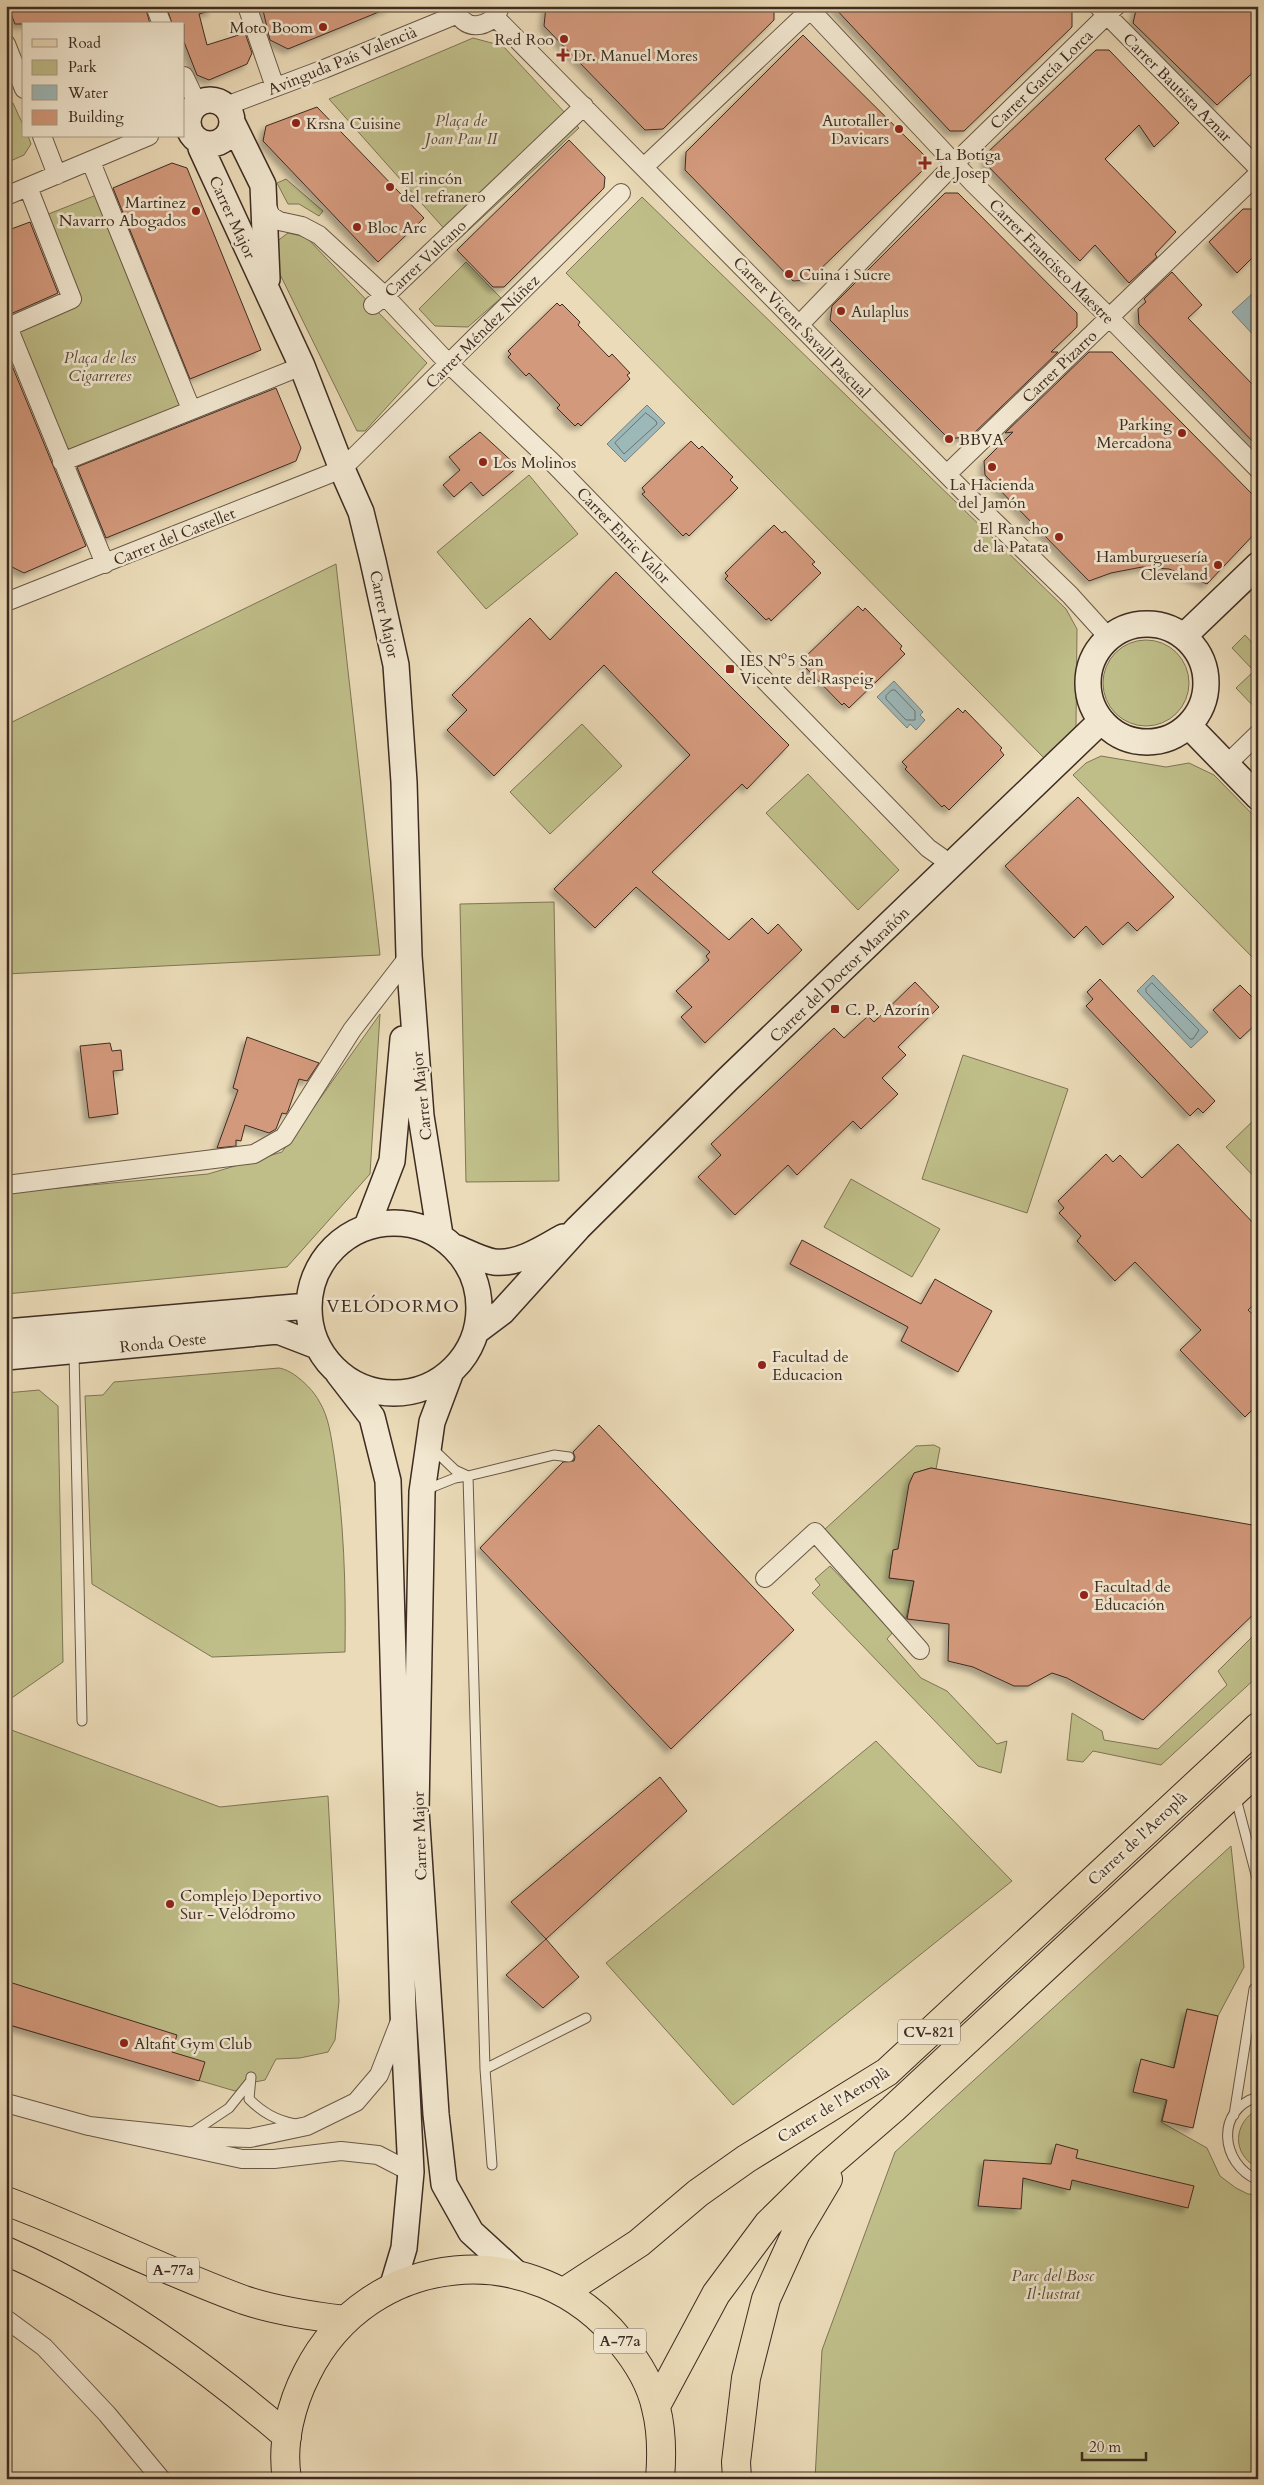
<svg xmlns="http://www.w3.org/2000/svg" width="1264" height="2485" viewBox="0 0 1264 2485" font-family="Cardo,serif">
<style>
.green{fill:#bfbe89;stroke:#7e7556}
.water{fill:#9db8b9;stroke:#77807d}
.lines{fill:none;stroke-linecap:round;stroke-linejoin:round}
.shore{stroke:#6e726e;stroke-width:1}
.building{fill:#d3997b;stroke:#3e2c22;filter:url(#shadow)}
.lane-casing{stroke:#695848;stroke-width:11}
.street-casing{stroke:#695848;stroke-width:20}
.secondary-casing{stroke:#3e2c22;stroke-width:28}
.primary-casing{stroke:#3e2c22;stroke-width:30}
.highway-casing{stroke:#3e2c22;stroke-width:30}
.lane{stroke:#f2e8d1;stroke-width:9}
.street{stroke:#f2e8d1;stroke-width:18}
.secondary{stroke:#f2e8d1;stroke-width:25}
.primary{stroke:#ebdbb8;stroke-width:28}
.highway{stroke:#ebdbb8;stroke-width:28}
.poi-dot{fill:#8f2418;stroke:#f2e8d1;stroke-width:2}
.labels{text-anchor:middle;stroke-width:5;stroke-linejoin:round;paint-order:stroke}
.shield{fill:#f2e8d1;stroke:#746456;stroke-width:1}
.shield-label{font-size:15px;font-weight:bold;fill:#3e2c22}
.poi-label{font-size:16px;fill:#3e2c22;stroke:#f2e8d1;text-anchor:start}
.street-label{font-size:16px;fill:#3e2c22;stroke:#f2e8d1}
.park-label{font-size:16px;font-style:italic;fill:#584937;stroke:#f2e8d1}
.neighbourhood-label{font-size:18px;letter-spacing:1px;fill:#3e2c22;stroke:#f2e8d1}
</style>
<defs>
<filter id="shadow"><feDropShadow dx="-4.5" dy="4.5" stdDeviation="2.5" flood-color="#0004"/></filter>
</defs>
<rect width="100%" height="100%" fill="#ebdbb8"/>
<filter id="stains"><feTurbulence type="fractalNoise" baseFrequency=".004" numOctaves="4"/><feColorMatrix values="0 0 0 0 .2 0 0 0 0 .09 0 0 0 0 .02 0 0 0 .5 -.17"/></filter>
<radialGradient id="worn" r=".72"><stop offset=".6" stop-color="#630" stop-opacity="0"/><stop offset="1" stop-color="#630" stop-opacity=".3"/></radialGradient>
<path class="green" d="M473 38 503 46 579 128 456 242 329 99Z
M13 103 24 127V136H28L31 144 24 155 6 163V104Z
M286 179 323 211 319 216 299 204H288L277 183Z
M99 194 185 406 66 455 16 330 75 304 41 217Z
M642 197 1066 609 1077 629 1076 726 1046 760 566 273Z
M288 233 306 237 427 363 365 431H357L271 256 276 242Z
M466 262 501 298 468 327 435 326 419 309Z
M529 475 578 534 486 609 437 552Z
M336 564 380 955 6 974V725Z
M1245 635 1258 649V711L1236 688 1254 671 1232 648Z
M1103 683a43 43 0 1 1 86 0a43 43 0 1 1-86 0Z
M582 724 622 766 550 834 510 792Z
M1101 756 1166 767 1189 763 1214 775 1258 820V963L1073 775 1086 763Z
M808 774 899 870 858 910 766 813Z
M554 902 559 1181 466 1182 460 904Z
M380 1014 370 1174 287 1267 6 1294V1193L208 1174 282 1152Z
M963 1055 1068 1089 1027 1213 922 1179Z
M1258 1116V1181L1226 1147Z
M851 1179 940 1229 912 1277 824 1227Z
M279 1368C293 1370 312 1388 319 1401 329 1417 331 1437 334 1455 344 1521 346 1586 345 1652L212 1657 92 1584 85 1396 103 1395 114 1382Z
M39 1390 58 1406 63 1662 6 1702V1393Z
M934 1445 940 1448 936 1469 931 1468 914 1473 898 1549 893 1550 889 1578 914 1581 906 1619 824 1530 916 1446Z
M830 1566 893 1632 887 1639 921 1678 947 1691 997 1744 1007 1741 1001 1773 978 1766 812 1593 820 1585 815 1579Z
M1258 1631V1676L1161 1765 1093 1751 1083 1762 1067 1760 1072 1713 1102 1731 1104 1740 1158 1749 1227 1685 1218 1671Z
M6 1728 220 1807 328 1796 339 2001 335 2040 328 2052 300 2058 276 2059 265 2080 250 2083 235 2091 6 2024Z
M876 1741 1012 1881 733 2105 606 1963Z
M1231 1846 1244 1967 1218 2016 1187 2009 1161 2122 1207 2148 1220 2176 1236 2188 1248 2194 1258 2195V2479H815L822 2350 895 2152Z
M1258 2109V2168C1231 2154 1233 2123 1258 2109Z"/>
<path class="water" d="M1252 294 1258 300V340L1232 312Z
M647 405 665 423 625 462 607 444Z
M894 681 923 712 920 715 925 720 916 730 910 724 907 728 877 697Z
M1153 975 1208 1032 1191 1048 1137 991Z"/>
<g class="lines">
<path class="shore" d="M646 413 656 421 657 424 624 454 615 443Z
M892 690H895L915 711V720H906L886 699V696Z
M1152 983 1199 1030 1193 1039H1190L1146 992V989Z"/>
</g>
<path class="building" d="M8 6H145L150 24H15Z
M166 6H212L213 10 199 14 207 45 245 33 252 53 247 64 209 80 197 75 184 42V24L172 23Z
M262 6H391V7L288 49 270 40Z
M546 6H774V20L663 129 645 130 544 26Z
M833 6H1066L1072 12V27L964 131H950Z
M1137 6H1258V68L1217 105 1133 23Z
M803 35 925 156 924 169 809 280 793 281 685 170 686 152Z
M1096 50H1109L1179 123 1154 147 1139 125 1105 159 1176 232 1155 254 1157 257 1129 283 1095 245 1080 261 986 164 988 152Z
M317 107 424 218 378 262 263 141 266 126Z
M569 140 605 177 604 188 504 287H493L457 250Z
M172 163 187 168 261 350 190 379 113 188Z
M945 193H958L1077 313V327L1051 352H1058L971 436 949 439 830 320 832 306Z
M1243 209H1258V252L1237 273 1209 242Z
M30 222 58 293 6 316V231Z
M1172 272 1202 305 1188 318 1258 390V447L1139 324 1138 309 1146 302 1144 299Z
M557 303 560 306 562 304 580 322 578 325 609 357 612 354 630 373 627 375 630 379 581 426 578 423 575 426 557 408 560 405 529 373 526 376 508 357 511 354 508 351Z
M6 351 86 546 24 573 12 567 6 553Z
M1089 352H1112L1258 500V530L1207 584 1169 569 1142 567 1111 573 1089 581 985 475 984 461 1013 432 1005 433Z
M276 388 301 448 296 461 106 538 77 467Z
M480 432 518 467 483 496 471 482 454 497 443 485 460 470 449 457Z
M691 441 699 449 702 446 733 477 730 480 738 488 689 536 686 533 683 536 642 494 645 492 642 488Z
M774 525 782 533 785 531 815 562 812 564 821 573 771 621 769 618 766 620 725 579 728 576 725 573Z
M616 572 789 745 747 789 742 784 652 872 729 940 752 918 768 934 778 924 802 950 705 1043 681 1017 692 1007 676 991 709 960 706 956 710 952 636 887 595 928 554 889 690 755 604 665 494 776 447 730 467 710 452 695 530 618 550 640Z
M858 606 863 611 865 608 902 646 900 649 905 654 849 708 844 703 842 705 805 667 807 665 802 660Z
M958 708 963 713 965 710 1002 748 1000 750 1004 755 949 810 944 805 942 807 905 769 907 767 902 762Z
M1078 797 1174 897 1137 931 1128 922 1103 945 1086 926 1074 938 1005 866Z
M1100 979 1215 1101 1203 1113 1198 1108 1190 1116 1086 1006 1093 999 1087 992Z
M915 982 939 1007 898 1047 906 1055 882 1078 898 1094 861 1129 853 1121 797 1175 788 1165 735 1215 698 1177 721 1155 711 1144 834 1028 844 1038 868 1016 874 1022Z
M1240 985 1258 1003V1022L1240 1039 1213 1010Z
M247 1037 319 1063 307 1081 299 1079 288 1111 286 1114 282 1113 276 1129 269 1133 245 1125 241 1141 236 1140V1146L217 1148 238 1090 233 1088Z
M110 1043 112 1051 121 1050 123 1070 113 1071 118 1114 89 1118 80 1046Z
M1178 1144 1258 1228V1301L1248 1310 1258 1319V1404L1245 1417 1180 1350 1201 1330 1135 1262 1115 1281 1077 1241 1081 1236 1059 1213 1064 1208 1058 1201 1106 1154 1113 1162 1120 1155 1142 1178Z
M802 1240 921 1304 935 1279 992 1311 958 1372 901 1341 908 1327 790 1264Z
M599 1425 794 1630 671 1749 480 1548 563 1462 574 1461 575 1457 573 1452Z
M931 1468 1258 1526V1610L1143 1720 1067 1678 1052 1673 1028 1686H1014L973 1667 948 1661 949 1624 907 1619 914 1581 889 1578 893 1550 898 1549 909 1484 914 1473Z
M660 1777 687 1811 546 1939 511 1902Z
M546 1939 579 1977 543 2008 506 1975Z
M6 1981 177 2035 172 2052 205 2062 199 2081 6 2024Z
M1187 2009 1218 2016 1193 2128 1162 2121 1167 2100 1133 2092 1141 2059 1174 2068Z
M1056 2144 1078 2150 1076 2158 1194 2186 1188 2208 1072 2180 1070 2190 1023 2178 1021 2209 978 2206 984 2160 1051 2164Z"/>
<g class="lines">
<g class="lane-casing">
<path id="lane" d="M74 1353 82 1721
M433 1449 455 1470 468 1476
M425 1490 455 1478 467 1476
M1235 1795 1258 1882
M485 2069 586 2018
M251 2077 249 2099C263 2113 276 2120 295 2124
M1258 2097C1215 2109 1220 2164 1258 2180
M1234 2115 1254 1989 1258 1986
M190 2134 229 2108 249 2083
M492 2165 485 2069 468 1476 554 1455 569 1457"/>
</g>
<g class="street-casing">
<path id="street" d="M155 6 162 24
M247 6 275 87
M456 6C460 33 492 30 500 7
M807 6 973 183 1109 317 1258 469
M1099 7 1258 168
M495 17 967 495 1070 595 1109 638
M6 44 24 89
M184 76 197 103
M226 106 324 69 458 14
M184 120 187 119
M42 136 57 175
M91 162 191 409
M644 167 814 6
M6 196 149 136
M265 202 271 216 279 221 302 226 319 235 385 296 449 364 552 462 928 848 952 865
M373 305 385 296 584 106
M800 324 955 163 1116 6
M8 327 105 564
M6 328 72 299 28 187
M62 462 302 366
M947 474 1258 174
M6 602 342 469 621 193
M1225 766 1258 734
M6 1185 254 1154 284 1137 352 1030 409 956
M765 1578 815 1532 920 1650
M400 2021 379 2075 356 2102 307 2126 250 2138 187 2136 89 2126 242 2159H274L341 2151 378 2155 411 2172
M6 2103 89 2126
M6 2319 44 2347 107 2414 161 2479"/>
</g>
<g class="secondary-casing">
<path id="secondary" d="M188 122a22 22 0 1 1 44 0a22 22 0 1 1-44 0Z
M232 122 263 185 267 279
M201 143V148L302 366 342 469 361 512 373 561 396 665 404 782 409 956 421 1116 440 1235
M1088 683a59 59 0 1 1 118 0a59 59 0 1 1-118 0Z
M1184 636 1258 565
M1189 726 1258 797
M309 1308a85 85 0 1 1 170 0a85 85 0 1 1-170 0Z
M367 1226 392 1161 403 1039
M457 1248C469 1253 482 1260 494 1262 518 1265 544 1248 563 1237
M478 1330 502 1312 578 1228 727 1080 1101 721
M6 1332 308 1306
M6 1357 278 1331 317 1346
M338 1373 372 1417 388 1481 403 2011 411 2172 404 2248 392 2288
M450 1374 432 1422 422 1492 416 1810 436 2114 444 2184 471 2232 517 2274"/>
</g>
<g class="primary-casing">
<path id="primary" d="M564 2292 639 2243 698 2193 746 2159 887 2072 1258 1727
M656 2406 716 2294 768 2224 827 2166 893 2109 1258 1770
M287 2479C281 2444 291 2404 307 2373 369 2249 535 2234 621 2342 636 2360 651 2384 656 2408 662 2431 662 2455 660 2479
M737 2479 736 2462 746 2378 766 2299 796 2233 828 2179"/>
</g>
<g class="highway-casing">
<path id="highway" d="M6 2201C87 2231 164 2271 244 2300 277 2311 311 2316 345 2320
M6 2251C106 2294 204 2365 287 2436"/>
</g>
<use href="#lane" class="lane"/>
<use href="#street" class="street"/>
<use href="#secondary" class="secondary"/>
<use href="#primary" class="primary"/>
<use href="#highway" class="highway"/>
</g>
<g class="poi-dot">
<circle cx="323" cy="27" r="5"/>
<circle cx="564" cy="39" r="5"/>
<path d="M560.5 47.5h5v5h5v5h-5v5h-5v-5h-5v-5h5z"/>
<circle cx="296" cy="123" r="5"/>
<circle cx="899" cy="129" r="5"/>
<path d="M922.5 155.5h5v5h5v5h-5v5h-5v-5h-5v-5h5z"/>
<circle cx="390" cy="187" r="5"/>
<circle cx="196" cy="211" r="5"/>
<circle cx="357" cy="227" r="5"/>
<circle cx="789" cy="274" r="5"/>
<circle cx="841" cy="311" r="5"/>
<circle cx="1182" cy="433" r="5"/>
<circle cx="949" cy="439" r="5"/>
<circle cx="483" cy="462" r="5"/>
<circle cx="992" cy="467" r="5"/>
<circle cx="1059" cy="537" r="5"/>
<circle cx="1218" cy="565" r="5"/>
<rect x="725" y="664" width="10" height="10" rx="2.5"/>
<rect x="830" y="1004" width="10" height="10" rx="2.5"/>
<circle cx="762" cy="1365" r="5"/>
<circle cx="1084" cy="1595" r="5"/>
<circle cx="170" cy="1904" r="5"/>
<circle cx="124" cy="2043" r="5"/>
</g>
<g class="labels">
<g class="shield">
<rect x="898" y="2019.5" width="62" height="25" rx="4"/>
<rect x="147" y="2257.5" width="52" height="25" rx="4"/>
<rect x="594" y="2328.5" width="52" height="25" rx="4"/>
</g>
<g class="shield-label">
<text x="929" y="2037">CV-821</text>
<text x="173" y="2275">A-77a</text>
<text x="620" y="2346">A-77a</text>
</g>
<g class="poi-label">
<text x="313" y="33" text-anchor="end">Moto Boom</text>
<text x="554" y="45" text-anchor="end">Red Roo</text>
<text x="573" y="61">Dr. Manuel Mores</text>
<text x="889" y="126" text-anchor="end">Autotaller<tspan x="889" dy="18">Davicars</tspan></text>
<text x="306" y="129">Krsna Cuisine</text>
<text x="935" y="160">La Botiga<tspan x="935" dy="18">de Josep</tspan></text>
<text x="400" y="184">El rincón<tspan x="400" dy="18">del refranero</tspan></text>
<text x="186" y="208" text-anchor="end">Martinez<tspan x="186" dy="18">Navarro Abogados</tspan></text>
<text x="367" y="233">Bloc Arc</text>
<text x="799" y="280">Cuina i Sucre</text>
<text x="851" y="317">Aulaplus</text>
<text x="1172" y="430" text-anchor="end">Parking<tspan x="1172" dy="18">Mercadona</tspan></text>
<text x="959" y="445">BBVA</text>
<text x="493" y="468">Los Molinos</text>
<text x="992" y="490" text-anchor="middle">La Hacienda<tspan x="992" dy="18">del Jamón</tspan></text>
<text x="1049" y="534" text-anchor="end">El Rancho<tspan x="1049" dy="18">de la Patata</tspan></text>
<text x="1208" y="562" text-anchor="end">Hamburguesería<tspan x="1208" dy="18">Cleveland</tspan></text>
<text x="740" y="666">IES Nº5 San<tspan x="740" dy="18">Vicente del Raspeig</tspan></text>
<text x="845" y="1015">C. P. Azorín</text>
<text x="772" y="1362">Facultad de<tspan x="772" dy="18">Educacion</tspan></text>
<text x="1094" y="1592">Facultad de<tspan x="1094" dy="18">Educación</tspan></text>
<text x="180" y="1901">Complejo Deportivo<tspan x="180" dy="18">Sur - Velódromo</tspan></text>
<text x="134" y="2049">Altafit Gym Club</text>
</g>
<g class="street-label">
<text transform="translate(342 60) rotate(-22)" y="6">Avinguda País Valencià</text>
<text transform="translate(1041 79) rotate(-44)" y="6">Carrer García Lorca</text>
<text transform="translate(1178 87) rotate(45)" y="6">Carrer Bautista Aznar</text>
<text transform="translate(233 217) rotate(65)" y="6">Carrer Major</text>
<text transform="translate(425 258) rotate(-43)" y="6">Carrer Vulcano</text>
<text transform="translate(1052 261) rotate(45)" y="6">Carrer Francisco Maestre</text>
<text transform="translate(802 327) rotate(46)" y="6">Carrer Vicent Savall Pascual</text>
<text transform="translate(482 331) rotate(-45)" y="6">Carrer Méndez Núñez</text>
<text transform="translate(1059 366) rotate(-44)" y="6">Carrer Pizarro</text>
<text transform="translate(624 535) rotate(46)" y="6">Carrer Enric Valor</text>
<text transform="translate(174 536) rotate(-22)" y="6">Carrer del Castellet</text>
<text transform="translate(385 614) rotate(78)" y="6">Carrer Major</text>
<text transform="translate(839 974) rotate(-44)" y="6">Carrer del Doctor Marañón</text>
<text transform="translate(421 1096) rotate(-96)" y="6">Carrer Major</text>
<text transform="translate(163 1342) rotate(-6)" y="6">Ronda Oeste</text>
<text transform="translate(419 1836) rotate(-92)" y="6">Carrer Major</text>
<text transform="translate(1137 1838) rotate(-43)" y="6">Carrer de l'Aeroplà</text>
<text transform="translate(833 2104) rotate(-32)" y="6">Carrer de l'Aeroplà</text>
</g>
<g class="park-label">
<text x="461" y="126">Plaça de<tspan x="461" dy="18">Joan Pau II</tspan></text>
<text x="100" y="363">Plaça de les<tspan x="100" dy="18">Cigarreres</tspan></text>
<text x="1053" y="2281">Parc del Bosc<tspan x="1053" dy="18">Il·lustrat</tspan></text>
</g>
<g class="neighbourhood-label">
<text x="393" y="1312">VELÓDORMO</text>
</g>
</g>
<rect width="1264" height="2485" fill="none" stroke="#ebdbb8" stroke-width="25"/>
<rect x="8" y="8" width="1249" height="2470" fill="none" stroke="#3e2c22" stroke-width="2.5"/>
<rect x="12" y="12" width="1239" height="2460" fill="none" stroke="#3e2c22"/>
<rect x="22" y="22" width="162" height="115" fill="#f2e8d1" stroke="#aa9d8b"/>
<rect x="32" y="39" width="25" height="8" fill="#ebdbb8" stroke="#aa9d8b"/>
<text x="68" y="48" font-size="15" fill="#3e2c22">Road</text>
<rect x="32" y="60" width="25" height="15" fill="#bfbe89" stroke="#aa9d8b"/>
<text x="68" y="72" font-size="15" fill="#3e2c22">Park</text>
<rect x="32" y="85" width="25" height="15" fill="#9db8b9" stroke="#aa9d8b"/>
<text x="68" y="98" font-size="15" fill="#3e2c22">Water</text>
<rect x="32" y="110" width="25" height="15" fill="#d3997b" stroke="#aa9d8b"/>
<text x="68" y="122" font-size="15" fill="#3e2c22">Building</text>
<path d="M1082 2452v8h64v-8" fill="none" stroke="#3e2c22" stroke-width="2.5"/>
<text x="1089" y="2452" font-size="15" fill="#3e2c22" stroke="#f2e8d1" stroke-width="4" paint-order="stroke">20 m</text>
<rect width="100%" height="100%" filter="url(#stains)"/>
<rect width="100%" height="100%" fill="url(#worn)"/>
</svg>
